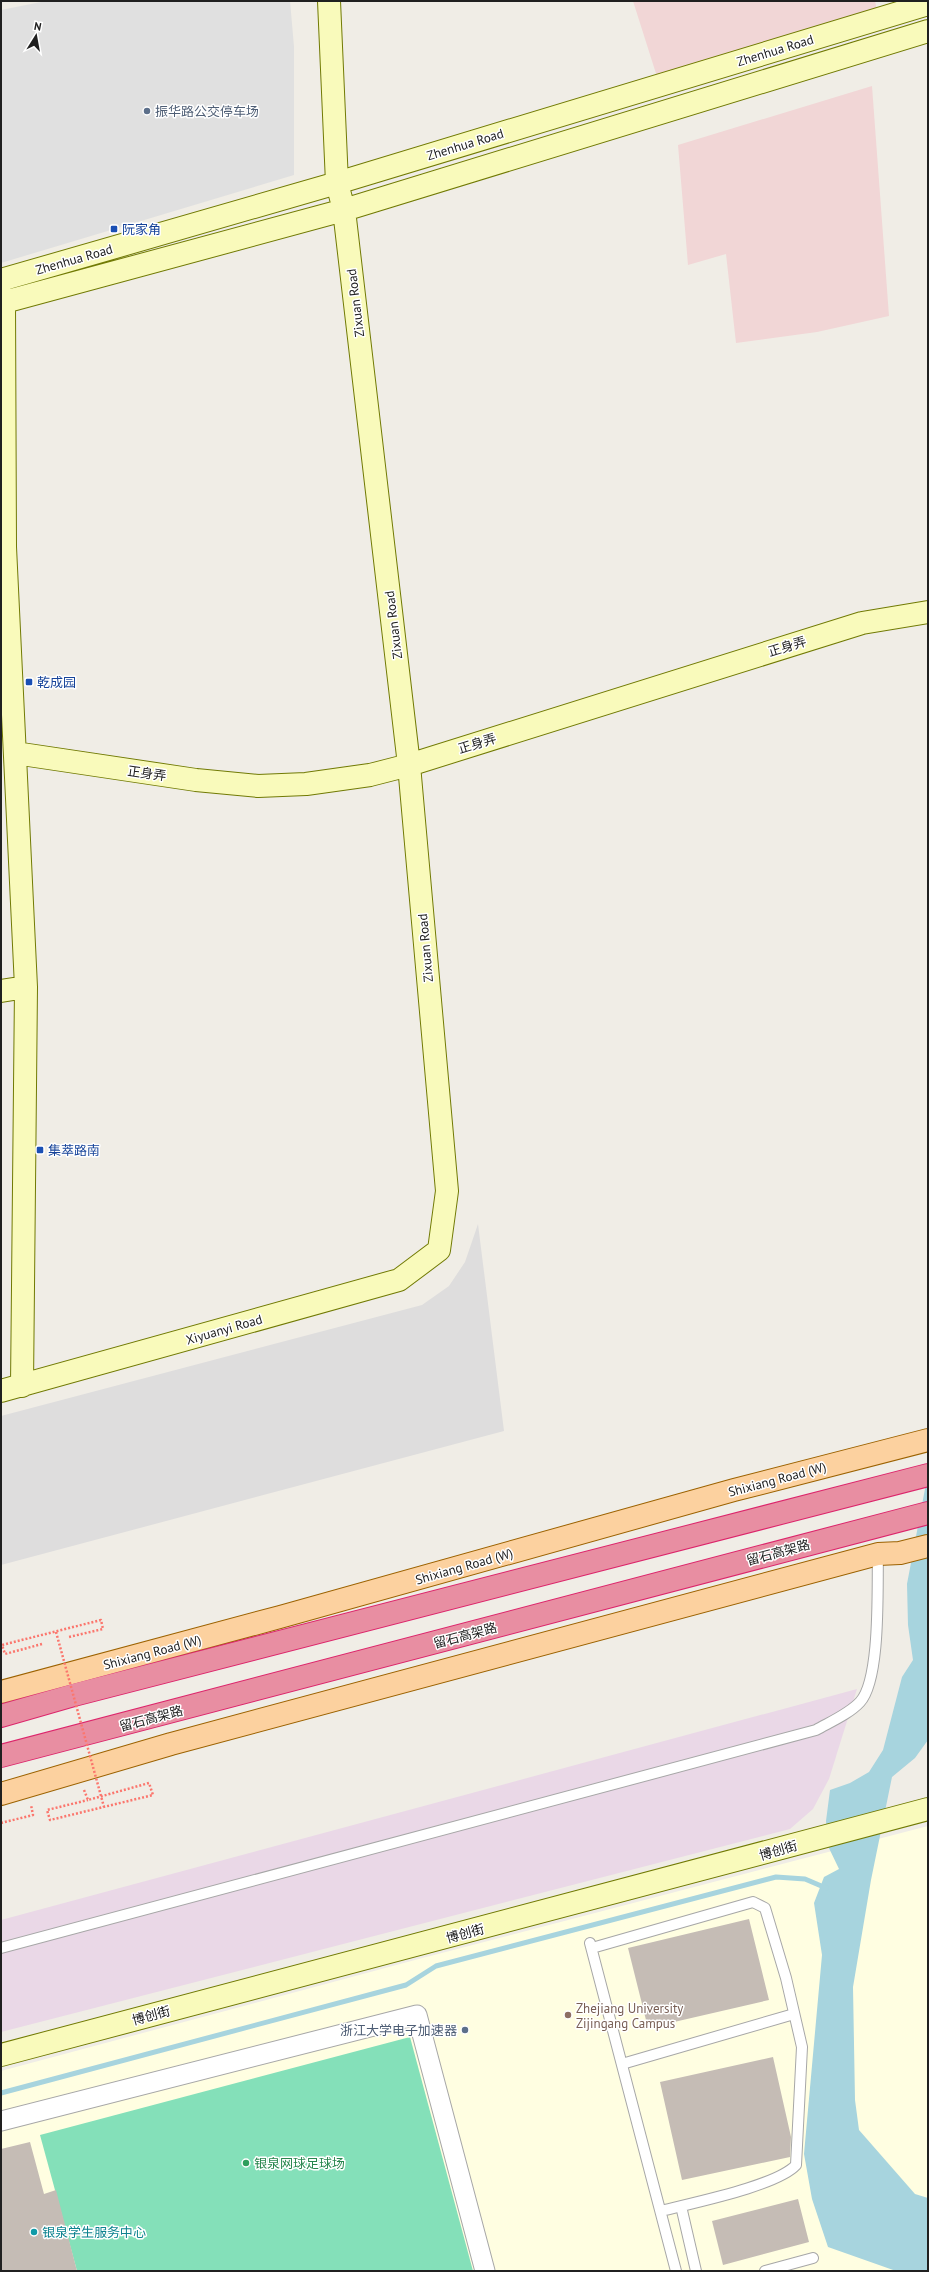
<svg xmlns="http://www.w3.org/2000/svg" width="929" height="2272" viewBox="0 0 929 2272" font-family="'PT Sans','Noto Sans SC',sans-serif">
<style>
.residential{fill:#dedddd}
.commercial{fill:#f1d6d6}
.industrial{fill:#ead8e7}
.education{fill:#fffee1}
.pitch{fill:#84e0b9}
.parking{fill:#e0e0e0}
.water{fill:#a7d4de}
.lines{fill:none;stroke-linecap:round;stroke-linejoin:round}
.stream{stroke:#a7d4de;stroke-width:5}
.building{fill:#c5bcb5}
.lane-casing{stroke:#a7a7a7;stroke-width:12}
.street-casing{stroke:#a7a7a7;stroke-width:21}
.secondary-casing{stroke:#717a04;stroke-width:24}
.primary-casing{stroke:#9c6200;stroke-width:24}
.highway-casing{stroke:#dc256b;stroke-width:24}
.path{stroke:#fb766d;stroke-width:2.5;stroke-dasharray:2 2;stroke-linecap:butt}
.lane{stroke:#fff;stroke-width:10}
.street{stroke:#fff;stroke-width:19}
.secondary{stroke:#f9fabb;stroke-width:22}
.primary{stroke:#fcd19f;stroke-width:22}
.highway{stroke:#e88ea2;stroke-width:22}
.path-bridge{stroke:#fb766d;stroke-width:2.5;stroke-dasharray:2 2;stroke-linecap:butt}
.service-dot{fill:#5c6f8a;stroke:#fff;stroke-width:1.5}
.transit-dot{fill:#1a4fb4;stroke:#fff;stroke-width:1.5}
.education-dot{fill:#8d6e63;stroke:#fff;stroke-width:1.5}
.leisure-dot{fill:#2e9e5b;stroke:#fff;stroke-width:1.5}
.culture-dot{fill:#0f9aa8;stroke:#fff;stroke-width:1.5}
.labels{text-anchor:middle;stroke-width:3;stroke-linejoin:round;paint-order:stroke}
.street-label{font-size:13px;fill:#202020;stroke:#fff}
.service-label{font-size:13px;fill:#4e5e75;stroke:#fff;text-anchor:start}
.transit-label{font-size:13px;fill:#164399;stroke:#fff;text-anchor:start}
.education-label{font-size:13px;fill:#785e54;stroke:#fff;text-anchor:start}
.leisure-label{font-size:13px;fill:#27864d;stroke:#fff;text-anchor:start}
.culture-label{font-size:13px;fill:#0d838f;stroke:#fff;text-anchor:start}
</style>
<rect width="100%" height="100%" fill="#f0ede6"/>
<path class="residential" d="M478 1224 504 1431 1 1565V1416L422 1305 449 1286 465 1262Z"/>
<path class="commercial" d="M633 1H875L879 20 659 83Z
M872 86 889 316 817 332 736 343 726 254 688 265 678 145Z"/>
<path class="industrial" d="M857 1689 829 1779 813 1809 790 1829 1 2032V1920Z"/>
<path class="education" d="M928 1826V2271H1V2071L415 1960Z"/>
<path class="pitch" d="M410 2037 473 2271H77L40 2135Z"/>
<path class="parking" d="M46 1H290L294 47V175L1 263V10Z"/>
<path class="water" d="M928 1473V1740L915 1758 892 1777 871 1880 853 1987 855 2100 859 2130 915 2194 928 2198V2271H896L828 2247 812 2199 804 2154 822 1955 814 1903 824 1877 839 1869 828 1846 826 1821 830 1790 850 1783 869 1772 883 1750 902 1677 913 1660 908 1625 907 1584Z"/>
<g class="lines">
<path class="stream" d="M1 2093 406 1985 436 1966 776 1877 805 1879 826 1888"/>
</g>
<path class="building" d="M749 1919 769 2000 648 2028 628 1948Z
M773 2057 791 2137 790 2157 682 2180 660 2082Z
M30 2142 44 2194 56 2190 77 2271H1V2149Z
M798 2199 809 2242 723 2265 712 2221Z"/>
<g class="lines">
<g class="lane-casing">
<path id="lane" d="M590 1943 676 2271
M1 1948 816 1730C830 1722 849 1714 860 1702 881 1679 877 1587 878 1554
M592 1948 753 1902 765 1908 786 1978 802 2047 796 2165C777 2186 691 2203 661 2211
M622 2064 794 2014
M681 2206 696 2271
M765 2271 813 2258"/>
</g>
<g class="street-casing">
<path id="street" d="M1 2121 417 2015 485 2271"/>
</g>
<g class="secondary-casing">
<path id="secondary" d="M1 280 337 183 928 4
M1 294 4 302 5 547 26 987 22 1386
M1 303 344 210 928 31
M15 753 196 780 258 786 306 784 370 775 409 765 862 623 928 612
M1 991 26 987
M1 1391 399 1280 439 1250 447 1191 409 765 344 210 337 183 329 1
M1 2055 928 1809"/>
</g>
<g class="primary-casing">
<path id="primary" d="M1 1692 280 1617 734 1490 928 1440
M1 1794 171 1744 878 1554 900 1553 928 1546"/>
</g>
<g class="highway-casing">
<path id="highway" d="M1 1716 74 1695 928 1475
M1 1756 928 1513"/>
</g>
<path class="path" d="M42 1644 5 1654 2 1645 101 1620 103 1629 69 1637
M84 1790 88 1800 149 1783 153 1795 50 1820 47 1810 88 1800
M1 1823 33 1815 31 1805"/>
<use href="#lane" class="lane"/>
<use href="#street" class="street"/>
<use href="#secondary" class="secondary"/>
<use href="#primary" class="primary"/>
<use href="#highway" class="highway"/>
<path class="path-bridge" d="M56 1632 104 1807"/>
</g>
<g class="service-dot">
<circle cx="147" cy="111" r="4"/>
<circle cx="465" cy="2030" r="4"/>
</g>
<g class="transit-dot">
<rect x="110" y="225" width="8" height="8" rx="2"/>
<rect x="25" y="678" width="8" height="8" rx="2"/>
<rect x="36" y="1146" width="8" height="8" rx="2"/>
</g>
<circle class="education-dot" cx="568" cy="2015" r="4"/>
<circle class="leisure-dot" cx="246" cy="2163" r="4"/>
<circle class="culture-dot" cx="34" cy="2232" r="4"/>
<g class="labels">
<g class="street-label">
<text transform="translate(775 50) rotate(-17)" y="5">Zhenhua Road</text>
<text transform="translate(465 144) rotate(-17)" y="5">Zhenhua Road</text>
<text transform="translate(74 259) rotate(-16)" y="5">Zhenhua Road</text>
<text transform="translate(355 303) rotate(-97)" y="5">Zixuan Road</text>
<text transform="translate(393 625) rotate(-97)" y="5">Zixuan Road</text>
<text transform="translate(787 646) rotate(-17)" y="5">正身弄</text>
<text transform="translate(477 743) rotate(-17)" y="5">正身弄</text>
<text transform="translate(147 773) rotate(8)" y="5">正身弄</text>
<text transform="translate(425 948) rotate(-95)" y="5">Zixuan Road</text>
<text transform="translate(224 1329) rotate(-16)" y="5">Xiyuanyi Road</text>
<text transform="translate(777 1479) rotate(-15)" y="5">Shixiang Road (W)</text>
<text transform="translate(778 1552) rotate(-15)" y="5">留石高架路</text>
<text transform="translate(464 1566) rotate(-16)" y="5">Shixiang Road (W)</text>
<text transform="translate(465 1635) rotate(-15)" y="5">留石高架路</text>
<text transform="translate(152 1652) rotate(-15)" y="5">Shixiang Road (W)</text>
<text transform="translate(151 1718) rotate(-15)" y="5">留石高架路</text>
<text transform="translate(778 1850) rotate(-16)" y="5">博创街</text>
<text transform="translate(465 1933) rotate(-15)" y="5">博创街</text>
<text transform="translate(151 2015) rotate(-15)" y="5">博创街</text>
</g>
<g class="service-label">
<text x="155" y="116">振华路公交停车场</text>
<text x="457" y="2035" text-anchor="end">浙江大学电子加速器</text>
</g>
<g class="transit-label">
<text x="122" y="234">阮家角</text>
<text x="37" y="687">乾成园</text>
<text x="48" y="1155">集萃路南</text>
</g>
<g class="education-label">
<text x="576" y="2013">Zhejiang University<tspan x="576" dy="15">Zijingang Campus</tspan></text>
</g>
<g class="leisure-label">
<text x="254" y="2168">银泉网球足球场</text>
</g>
<g class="culture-label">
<text x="42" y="2237">银泉学生服务中心</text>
</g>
</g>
<rect width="929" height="2272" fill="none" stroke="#202020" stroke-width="4"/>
<g transform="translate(36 36) rotate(11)" stroke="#ffffff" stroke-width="3" paint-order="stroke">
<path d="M0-3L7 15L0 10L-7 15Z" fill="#202020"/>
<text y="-6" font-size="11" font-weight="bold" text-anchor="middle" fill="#202020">N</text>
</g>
</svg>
